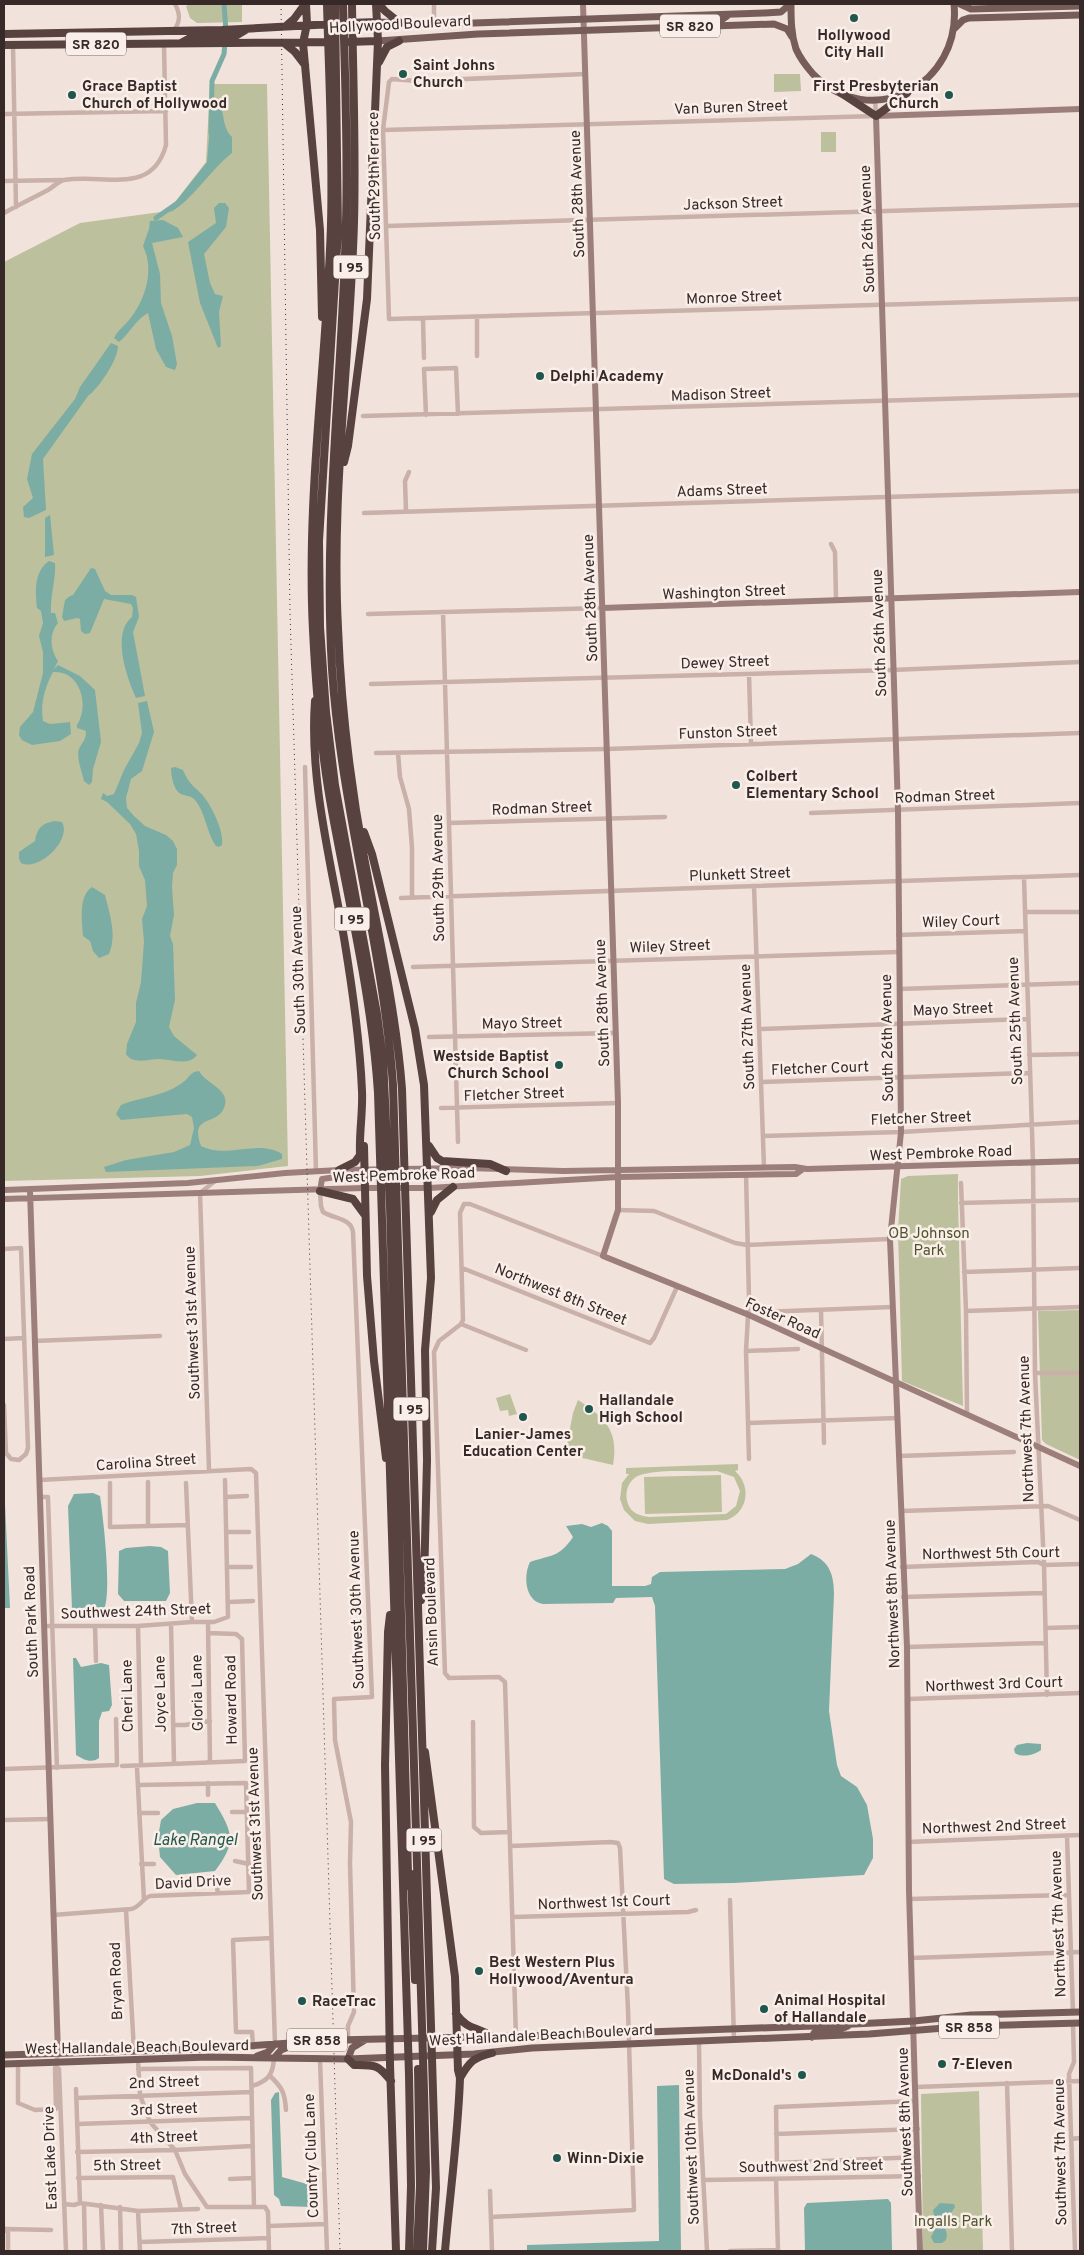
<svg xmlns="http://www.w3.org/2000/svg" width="1084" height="2255" viewBox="0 0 1084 2255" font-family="Overpass,sans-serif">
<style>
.green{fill:#bcc09c;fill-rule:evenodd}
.water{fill:#7cada4}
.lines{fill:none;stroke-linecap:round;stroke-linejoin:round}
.canal{stroke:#7cada4;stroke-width:5}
.street{stroke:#c9b0a8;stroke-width:4.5}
.secondary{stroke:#9c7f7a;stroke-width:6}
.primary{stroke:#775d5a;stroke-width:7}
.highway{stroke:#574240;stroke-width:8}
.rail{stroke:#362928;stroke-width:1;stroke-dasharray:1 4;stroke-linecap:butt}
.poi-dot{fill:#1f564d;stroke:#f9eee8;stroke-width:2}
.labels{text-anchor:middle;stroke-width:5;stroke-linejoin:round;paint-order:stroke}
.shield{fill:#f9eee8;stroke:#706462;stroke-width:1}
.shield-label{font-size:14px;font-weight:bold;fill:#362928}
.street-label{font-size:15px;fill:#362928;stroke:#f9eee8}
.poi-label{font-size:15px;font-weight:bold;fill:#362928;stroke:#f9eee8;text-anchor:start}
.park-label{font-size:15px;fill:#4e532d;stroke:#f9eee8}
.water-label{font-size:16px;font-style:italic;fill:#1f564d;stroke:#f9eee8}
</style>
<rect width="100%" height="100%" fill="#f1e3dc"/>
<path class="green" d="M191 4H242V22L197 23 190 18 186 6Z
M774 74H800L801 91 774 92Z
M210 84H267L288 1166 200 1176 4 1181V262L80 223 168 211 206 162Z
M821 132H836V152H821Z
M958 1174V1202L963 1406 902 1381 898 1231 901 1179 908 1176Z
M1080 1310V1460L1046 1444 1042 1440 1038 1311Z
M510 1394 517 1414 509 1416 508 1410 500 1411 496 1398Z
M578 1400C605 1418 619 1430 613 1465L565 1454 573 1413Z
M738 1464V1470L735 1471C752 1486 748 1512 727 1520L648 1524 635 1521 624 1510 620 1499 622 1483 629 1474H626V1468ZM717 1471 734 1477 740 1491 736 1506 726 1514 649 1517C640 1516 631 1513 628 1504 623 1491 630 1476 644 1474 664 1469 695 1472 717 1471Z
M721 1475 722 1512 645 1514 644 1477Z
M979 2091 983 2251H923L921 2094Z"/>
<path class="water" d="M216 102C227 111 220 125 232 137V153C213 167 189 204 170 212L169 210 207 162 212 103Z
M219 203H225L229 208 226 227 204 254 210 283 215 294 223 296 219 312 221 346 218 348 200 303 188 242 216 223 214 208Z
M163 220 178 228 183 237 152 243 160 274 161 303 172 336 177 364 175 370 166 367 156 349 148 313C136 319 129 334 119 342L114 338C118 330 123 327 129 320 145 301 155 270 143 246L149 229 150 221Z
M111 343 118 346C118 360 99 388 88 396L43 459 46 510 29 518 24 517 23 507 33 498 27 479 32 454 75 399 80 387Z
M50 515 54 555 45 557V518Z
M49 561 55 563C56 580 50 596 51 613H55L58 623C49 633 50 650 58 661L54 669 58 665 80 676 95 690 101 742 93 769 92 782 89 785 84 781C82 772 76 757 79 749 83 741 86 740 86 731L77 728V725C90 705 80 670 53 672 45 687 40 704 43 721L50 724 70 722 71 734 60 741 32 745 22 740 19 735 20 727 33 712 43 673V652L39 636 43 623 41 611 37 608C35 592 34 571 49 561Z
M91 568 95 569 105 591 111 595H132L136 597 139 617 133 632 145 696 136 698C127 678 111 634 132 617L133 608 131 604 104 599 90 633 85 634 81 631 80 619 77 618 64 621 62 617 65 600 70 596 73 595Z
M147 701 154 732 142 771 131 779 126 798 127 808 134 816 145 826 166 835 173 841 177 849V865L173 873 172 887 174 915 170 936 173 944 175 1000 169 1027 174 1036 197 1055C188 1067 172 1059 159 1059 149 1059 133 1065 126 1054L127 1044 136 1022V1003L141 982 144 942 142 919 147 906 145 880 139 866V851L136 834 130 824 107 802 101 799 103 793 107 796 114 794 124 770 139 743 142 733 138 703Z
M175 767 183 770C191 789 198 787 207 801 214 812 224 832 222 845L219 847 216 846C206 832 206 812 194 799 190 796 188 796 184 795 174 794 171 776 171 768Z
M55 821 62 822C72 839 40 872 21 863L19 859V852L35 841C37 828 42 823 55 821Z
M92 887 105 895C110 916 117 934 109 954L99 958 93 951 90 941 83 936C82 922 78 896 92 887Z
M199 1071C206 1084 232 1090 224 1108 217 1126 189 1114 201 1146 226 1159 258 1139 282 1154V1159L258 1166 106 1172 104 1167 126 1160 174 1152 190 1145 194 1128 192 1117 187 1114 121 1120 116 1114 121 1105C141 1097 165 1096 182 1083 187 1080 189 1075 194 1072Z
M4 1483 10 1608H4Z
M93 1493 100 1496C103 1516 112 1593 104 1609 103 1611 100 1613 98 1615H84L72 1609 68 1506 74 1494Z
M602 1523 608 1526 612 1531V1586H645L651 1584 652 1577 660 1572 785 1569 798 1564 811 1554C830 1561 834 1576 834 1594L829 1711 837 1765 841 1776 857 1787 867 1805 873 1839V1858L864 1875 734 1883 674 1884 664 1879 655 1606 652 1597 616 1598 613 1603 543 1604C525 1601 523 1576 530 1562 550 1555 559 1558 573 1537L566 1526 582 1524 591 1527Z
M150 1546 161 1547 168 1551 170 1593 166 1601H124L118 1594 119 1551 126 1548Z
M73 1658H76L81 1667 101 1663 109 1665 112 1705 109 1711 102 1712 99 1721V1758C91 1764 83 1759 76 1755Z
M1027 1743 1041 1744V1750C1034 1755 1022 1758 1015 1753L1014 1749 1017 1745Z
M197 1803H215C233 1833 237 1842 215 1871L176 1875 160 1857 158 1837 161 1820 173 1809Z
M679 2085 681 2251H527V2245L659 2241 657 2086Z
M279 2092 282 2177 307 2184 315 2189 316 2203 313 2207 281 2206 279 2199 274 2195 271 2100 275 2093Z
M888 2199 891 2203 892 2251H805L804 2208 807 2203Z
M940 2203 954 2204 955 2207 944 2224 947 2235 946 2240 942 2243H934L931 2237 936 2227 933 2210Z"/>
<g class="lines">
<path class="canal" d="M224 4 226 31
M211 133 212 81 224 54 225 42
M156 218 176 204"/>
<path class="street" d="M434 4V23
M174 30C181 21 180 13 175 4
M13 45 16 207
M585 74 417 81 392 79 389 82 383 130 389 319 1080 299
M4 114 166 111
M383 130 876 116 875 99
M4 181 62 180
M4 213C18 205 33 198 48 190 53 187 59 181 64 180 104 173 152 197 166 145L164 44
M387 226 1080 205
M477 317V356
M423 319 424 358
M426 415 424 369 456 368 458 414
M363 416 1080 395
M406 511 405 481 409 472
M364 513 1080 491
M831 544 835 552 836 600
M443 612 458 1142
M368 614 602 608
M749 674 751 744
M371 684 892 670 1080 662
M376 753 607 749 1080 733
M398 753 400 777 409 809 412 848V897
M305 767 316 1171
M811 813 1080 803
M449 823 665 817
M1024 878 1033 1163 1035 1373 1044 1565 1047 1695
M754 886 764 1167
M401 898 1080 875
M1025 912H1080
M898 935 1025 931
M413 967 898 952
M899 989 1080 983
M760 1029 1028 1019
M429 1037 616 1033
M1029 1055 1080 1054
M762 1082 1029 1073
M441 1108 618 1103
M763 1136 901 1132 1080 1122
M746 1174 749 1298 746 1351 749 1459
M961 1183 966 1311 967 1414
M320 1191 321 1206 323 1212C334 1219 351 1218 353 1232L372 1697 334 1699 335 1740 351 1822 350 1863 354 2012 348 2026V2039
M961 1203 1080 1200
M618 1210 654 1211 735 1243 747 1245 890 1239
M4 1249 21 1248 28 1448 26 1454 19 1460 11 1459 6 1453 4 1405
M462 1268 650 1343 654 1338 677 1287
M964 1272 1080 1268
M821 1310 824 1443
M966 1311 1080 1307
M760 1312 892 1307
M461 1324 439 1341 434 1352 445 1673 449 1678 499 1677 505 1682 516 2037
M461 1324 463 1320 460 1213 464 1204H470L603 1256
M461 1324 526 1350
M4 1339 24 1338
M34 1341 160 1336
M746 1351 798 1349
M1035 1373H1080
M749 1423 898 1418
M899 1456 1014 1452
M209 1470 200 1193 215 1181
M39 1480 251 1469 256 1473 275 2044
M148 1482V1526
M110 1483V1527L188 1525
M186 1483 192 1622
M40 1497H48L57 1768
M226 1497 247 1496
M902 1511 1048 1506 1080 1520
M227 1532H249
M227 1567H251
M902 1567 1038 1562 1044 1565 1080 1564
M903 1597 1044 1593
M229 1602 253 1601
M208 1623 210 1762
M171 1624 174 1763
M44 1626H138L192 1622H214L228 1617 225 1480
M95 1626 96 1661
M138 1626 141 1765
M1046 1628 1080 1627
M907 1647 1046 1643
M908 1699 1080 1693
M473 1722 474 1827 481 1833 510 1832
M173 1725H185L210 1721
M122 1766 245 1761 242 1639 236 1634 208 1633
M137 1768 144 1900
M4 1769 117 1765 116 1719
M208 1783V1795
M232 1812H247
M139 1813H158
M4 1820 51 1819
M1067 1836 1073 2012
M908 1842 1080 1835
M235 1861 249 1864
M141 1864H154
M215 1878 218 1893
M909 1899 1069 1895
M730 1900 734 2040
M126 1910 134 2051
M53 1915 131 1909C140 1907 142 1899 150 1896L249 1892 246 1783 138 1785
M513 1917 688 1912 696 1910
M911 1958 1080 1952
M1073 2024 1074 2062 1069 2074 1075 2251
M699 2042 700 2117 707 2251
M253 2046 252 2032H236L233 1940 271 1938
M138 2060 140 2095 150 2122 175 2150 185 2174 207 2207H265L268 2212 269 2251
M320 2060 327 2251
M18 2064V2103L35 2110 56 2109 55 2069 58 2053
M56 2066 59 2069 66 2251
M138 2069 251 2068 254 2206
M270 2076C282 2087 285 2093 286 2110
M1007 2083 1012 2251
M252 2086C268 2081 273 2075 274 2058
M916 2087 1080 2081
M76 2089 80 2203 138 2211 198 2209
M76 2098 252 2092
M916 2101 776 2107 777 2163 918 2157
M77 2124 252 2118
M776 2134 918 2129
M1071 2139 1080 2138
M77 2152 175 2150 253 2146
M78 2178 173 2177 181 2209
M230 2179 253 2178
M776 2179 778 2251
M704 2180 919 2176
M490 2191 492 2251
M64 2204 74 2205 80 2203
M84 2204 85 2251
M101 2205 103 2251
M120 2207 121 2251
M138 2211 140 2251
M491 2217 634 2210 628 2009 620 1848 618 1843 611 1842 511 1846
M269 2226 326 2224
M5 2229 8 2233V2251
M6 2229 51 2230
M140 2242 269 2238
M730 2251 778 2250"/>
<path class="secondary" d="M583 4 618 1103V1210L603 1256 749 1315 1080 1466
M602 608 1080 592
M4 1190 188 1183 285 1173 339 1170 467 1168 563 1171 795 1167 807 1169 1080 1161
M30 1190 58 2053
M320 1191 322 1179 357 1174
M4 1199 364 1188H429L618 1177 796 1174 803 1169
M920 2251 909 1891 907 1647 890 1239 901 1132 898 810 876 116 1080 109"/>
<path class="primary" d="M791 4C791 19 791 34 796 49 800 58 806 66 813 74 871 133 962 85 954 4
M960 4 971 9 1080 6
M377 22 446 24 765 13 781 12 790 4
M691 26 696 21 721 20 727 16
M955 28 963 20 969 18 1080 15
M378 41 478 34 774 24 787 29 792 37
M812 2037 814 2033C825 2029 837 2032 848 2026
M4 2055 205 2049 334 2040 565 2035 814 2026 914 2021 971 2015 1080 2012
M257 2056 268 2052 275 2044
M274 2058 281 2050 294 2045
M348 2059 352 2048 365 2040
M4 2064 209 2057 348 2059 474 2054 532 2048 869 2034 970 2026 1080 2023"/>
<path class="highway" d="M306 4 307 24 303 43 320 230 322 317
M327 4C329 77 333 150 331 224 327 359 306 495 313 630 316 691 321 752 332 811 349 905 372 998 378 1093L409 2075 411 2186 409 2251
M335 4 338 231 319 541 320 627 326 712 335 785 377 1014 383 1059 390 1206 408 1874 404 1888
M343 4C345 76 348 149 346 222 343 371 323 520 332 669 341 809 383 945 393 1085L424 2091 426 2171 423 2251
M352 4C353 77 356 150 354 223 350 358 331 493 338 628 341 705 350 781 364 857 378 934 396 1010 402 1089L436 2188 432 2251
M379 4 385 11 400 23
M349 23 377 22
M287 25 294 19 305 4
M4 34 222 30 333 24
M348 42 378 41
M181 43 192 37 237 35 247 29
M284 43 295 52 305 65
M4 45 332 42
M379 62 387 47 399 41
M841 93 876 116 907 93
M344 462 348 446 367 299 378 41 376 4
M315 701C309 782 332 865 345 944 353 993 360 1042 362 1091 363 1112 359 1133 360 1155L355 1162 339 1170
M364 832 372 854 415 1029 424 1085 431 1278 425 1350 427 1460 424 1583 421 1600
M364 1146 367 1276 374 1361 386 1458
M429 1146 437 1158 442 1161 490 1164 506 1171
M320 1191 353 1199 364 1214
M431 1212 437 1200 453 1187
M390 1615 388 1632 385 1765 390 2064 396 2251
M425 1752 455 1977 458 2070 460 2078C458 2136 450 2193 445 2251
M411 1874 415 1980
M456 2014C469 2031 476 2026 491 2036
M348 2059 354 2065C375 2065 378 2064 391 2081
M460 2078C470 2061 473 2058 492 2053
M417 2251 420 2186 418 2069"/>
<path class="rail" d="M281 4 290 612 340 2251"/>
</g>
<g class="poi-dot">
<circle cx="854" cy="18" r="5"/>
<circle cx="403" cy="74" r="5"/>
<circle cx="72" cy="95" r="5"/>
<circle cx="949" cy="95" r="5"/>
<circle cx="540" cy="376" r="5"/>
<circle cx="736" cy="785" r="5"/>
<circle cx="559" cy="1065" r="5"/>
<circle cx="589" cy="1409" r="5"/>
<circle cx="523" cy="1417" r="5"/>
<circle cx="479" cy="1971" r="5"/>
<circle cx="302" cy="2001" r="5"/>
<circle cx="764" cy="2009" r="5"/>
<circle cx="942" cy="2064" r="5"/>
<circle cx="802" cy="2075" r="5"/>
<circle cx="557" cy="2158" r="5"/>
</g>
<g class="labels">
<g class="shield">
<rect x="660" y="14.5" width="60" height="23" rx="4"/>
<rect x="66" y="32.5" width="60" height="23" rx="4"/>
<rect x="333.5" y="255.5" width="35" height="23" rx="4"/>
<rect x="334.5" y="907.5" width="35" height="23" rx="4"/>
<rect x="393.5" y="1397.5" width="35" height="23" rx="4"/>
<rect x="406.5" y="1828.5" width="35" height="23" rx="4"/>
<rect x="939" y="2015.5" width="60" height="23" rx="4"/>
<rect x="287" y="2028.5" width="60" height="23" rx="4"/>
</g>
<g class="shield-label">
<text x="690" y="31">SR 820</text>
<text x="96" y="49">SR 820</text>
<text x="351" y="272">I 95</text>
<text x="352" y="924">I 95</text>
<text x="411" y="1414">I 95</text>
<text x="424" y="1845">I 95</text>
<text x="969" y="2032">SR 858</text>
<text x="317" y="2045">SR 858</text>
</g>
<g class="street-label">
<text transform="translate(400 24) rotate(-3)" y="5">Hollywood Boulevard</text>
<text transform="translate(731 107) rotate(-2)" y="5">Van Buren Street</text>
<text transform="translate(374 176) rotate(-91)" y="5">South 29th Terrace</text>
<text transform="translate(577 194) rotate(-92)" y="5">South 28th Avenue</text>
<text transform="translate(733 203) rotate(-2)" y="5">Jackson Street</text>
<text transform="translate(867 229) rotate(-92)" y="5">South 26th Avenue</text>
<text transform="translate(734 297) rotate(-2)" y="5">Monroe Street</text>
<text transform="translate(721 394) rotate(-2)" y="5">Madison Street</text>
<text transform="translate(722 490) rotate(-2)" y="5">Adams Street</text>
<text transform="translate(724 592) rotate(-2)" y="5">Washington Street</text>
<text transform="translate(590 598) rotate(-92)" y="5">South 28th Avenue</text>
<text transform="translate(879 633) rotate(-92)" y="5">South 26th Avenue</text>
<text transform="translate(725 662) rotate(-2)" y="5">Dewey Street</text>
<text transform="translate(728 732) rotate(-2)" y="5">Funston Street</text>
<text transform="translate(945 796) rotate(-2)" y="5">Rodman Street</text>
<text transform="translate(542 808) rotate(-2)" y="5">Rodman Street</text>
<text transform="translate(740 874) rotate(-2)" y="5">Plunkett Street</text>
<text transform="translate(438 878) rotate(-91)" y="5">South 29th Avenue</text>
<text transform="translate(961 921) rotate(-2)" y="5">Wiley Court</text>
<text transform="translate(670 946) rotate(-2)" y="5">Wiley Street</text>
<text transform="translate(298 970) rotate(-92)" y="5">South 30th Avenue</text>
<text transform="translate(602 1003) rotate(-92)" y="5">South 28th Avenue</text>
<text transform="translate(953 1009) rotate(-2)" y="5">Mayo Street</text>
<text transform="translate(1015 1021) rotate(-92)" y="5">South 25th Avenue</text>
<text transform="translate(522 1023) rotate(-1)" y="5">Mayo Street</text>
<text transform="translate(747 1027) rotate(-92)" y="5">South 27th Avenue</text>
<text transform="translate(887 1038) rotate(-91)" y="5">South 26th Avenue</text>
<text transform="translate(820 1068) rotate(-2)" y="5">Fletcher Court</text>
<text transform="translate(514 1094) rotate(-2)" y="5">Fletcher Street</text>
<text transform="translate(921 1118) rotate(-2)" y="5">Fletcher Street</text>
<text transform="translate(941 1153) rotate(-2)" y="5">West Pembroke Road</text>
<text transform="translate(404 1175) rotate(-2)" y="5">West Pembroke Road</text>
<text transform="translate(561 1294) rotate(22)" y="5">Northwest 8th Street</text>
<text transform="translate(783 1318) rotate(24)" y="5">Foster Road</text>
<text transform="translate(192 1323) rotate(-92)" y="5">Southwest 31st Avenue</text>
<text transform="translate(1026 1429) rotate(-92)" y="5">Northwest 7th Avenue</text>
<text transform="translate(146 1462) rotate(-4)" y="5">Carolina Street</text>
<text transform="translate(991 1553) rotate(-1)" y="5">Northwest 5th Court</text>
<text transform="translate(892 1594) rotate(-92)" y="5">Northwest 8th Avenue</text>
<text transform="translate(356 1610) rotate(-92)" y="5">Southwest 30th Avenue</text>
<text transform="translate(136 1611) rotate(-2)" y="5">Southwest 24th Street</text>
<text transform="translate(431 1612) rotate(-92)" y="5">Ansin Boulevard</text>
<text transform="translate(31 1622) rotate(-92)" y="5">South Park Road</text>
<text transform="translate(994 1684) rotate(-2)" y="5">Northwest 3rd Court</text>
<text transform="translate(197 1693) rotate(-91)" y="5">Gloria Lane</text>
<text transform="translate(160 1694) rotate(-91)" y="5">Joyce Lane</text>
<text transform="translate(127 1696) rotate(-91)" y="5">Cheri Lane</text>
<text transform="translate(231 1700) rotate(-91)" y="5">Howard Road</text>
<text transform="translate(255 1824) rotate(-92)" y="5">Southwest 31st Avenue</text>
<text transform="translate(994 1826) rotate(-2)" y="5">Northwest 2nd Street</text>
<text transform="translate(193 1882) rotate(-3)" y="5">David Drive</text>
<text transform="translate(604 1902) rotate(-2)" y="5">Northwest 1st Court</text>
<text transform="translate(1058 1924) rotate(-92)" y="5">Northwest 7th Avenue</text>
<text transform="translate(116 1981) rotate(-92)" y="5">Bryan Road</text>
<text transform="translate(541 2035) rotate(-3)" y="5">West Hallandale Beach Boulevard</text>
<text transform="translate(137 2047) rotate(-1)" y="5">West Hallandale Beach Boulevard</text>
<text transform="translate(164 2082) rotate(-2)" y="5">2nd Street</text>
<text transform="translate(164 2109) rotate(-2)" y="5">3rd Street</text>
<text transform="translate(905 2122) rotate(-92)" y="5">Southwest 8th Avenue</text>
<text transform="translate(164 2137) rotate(-2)" y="5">4th Street</text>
<text transform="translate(691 2147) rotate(-92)" y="5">Southwest 10th Avenue</text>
<text transform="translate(1060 2152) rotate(-91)" y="5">Southwest 7th Avenue</text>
<text transform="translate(311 2156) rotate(-92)" y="5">Country Club Lane</text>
<text transform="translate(50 2158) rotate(-92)" y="5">East Lake Drive</text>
<text transform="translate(127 2165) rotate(-1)" y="5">5th Street</text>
<text transform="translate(811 2166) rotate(-1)" y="5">Southwest 2nd Street</text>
<text transform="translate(204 2228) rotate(-2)" y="5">7th Street</text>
</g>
<g class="poi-label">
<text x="854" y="40" text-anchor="middle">Hollywood<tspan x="854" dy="17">City Hall</tspan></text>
<text x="413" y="70">Saint Johns<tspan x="413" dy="17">Church</tspan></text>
<text x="82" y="91">Grace Baptist<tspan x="82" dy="17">Church of Hollywood</tspan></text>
<text x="939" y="91" text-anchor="end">First Presbyterian<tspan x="939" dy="17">Church</tspan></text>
<text x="550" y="381">Delphi Academy</text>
<text x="746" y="781">Colbert<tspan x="746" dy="17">Elementary School</tspan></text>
<text x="549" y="1061" text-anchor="end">Westside Baptist<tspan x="549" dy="17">Church School</tspan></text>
<text x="599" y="1405">Hallandale<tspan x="599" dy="17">High School</tspan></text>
<text x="523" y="1439" text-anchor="middle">Lanier-James<tspan x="523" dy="17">Education Center</tspan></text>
<text x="489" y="1967">Best Western Plus<tspan x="489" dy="17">Hollywood/Aventura</tspan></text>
<text x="774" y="2005">Animal Hospital<tspan x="774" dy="17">of Hallandale</tspan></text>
<text x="312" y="2006">RaceTrac</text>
<text x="952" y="2069">7-Eleven</text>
<text x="792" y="2080" text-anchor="end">McDonald's</text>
<text x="567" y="2163">Winn-Dixie</text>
</g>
<g class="park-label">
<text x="929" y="1238">OB Johnson<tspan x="929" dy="17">Park</tspan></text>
<text x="953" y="2226">Ingalls Park</text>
</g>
<g class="water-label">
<text x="195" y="1845">Lake Rangel</text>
</g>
</g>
<rect width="1084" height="2255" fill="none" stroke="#362928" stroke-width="10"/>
</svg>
